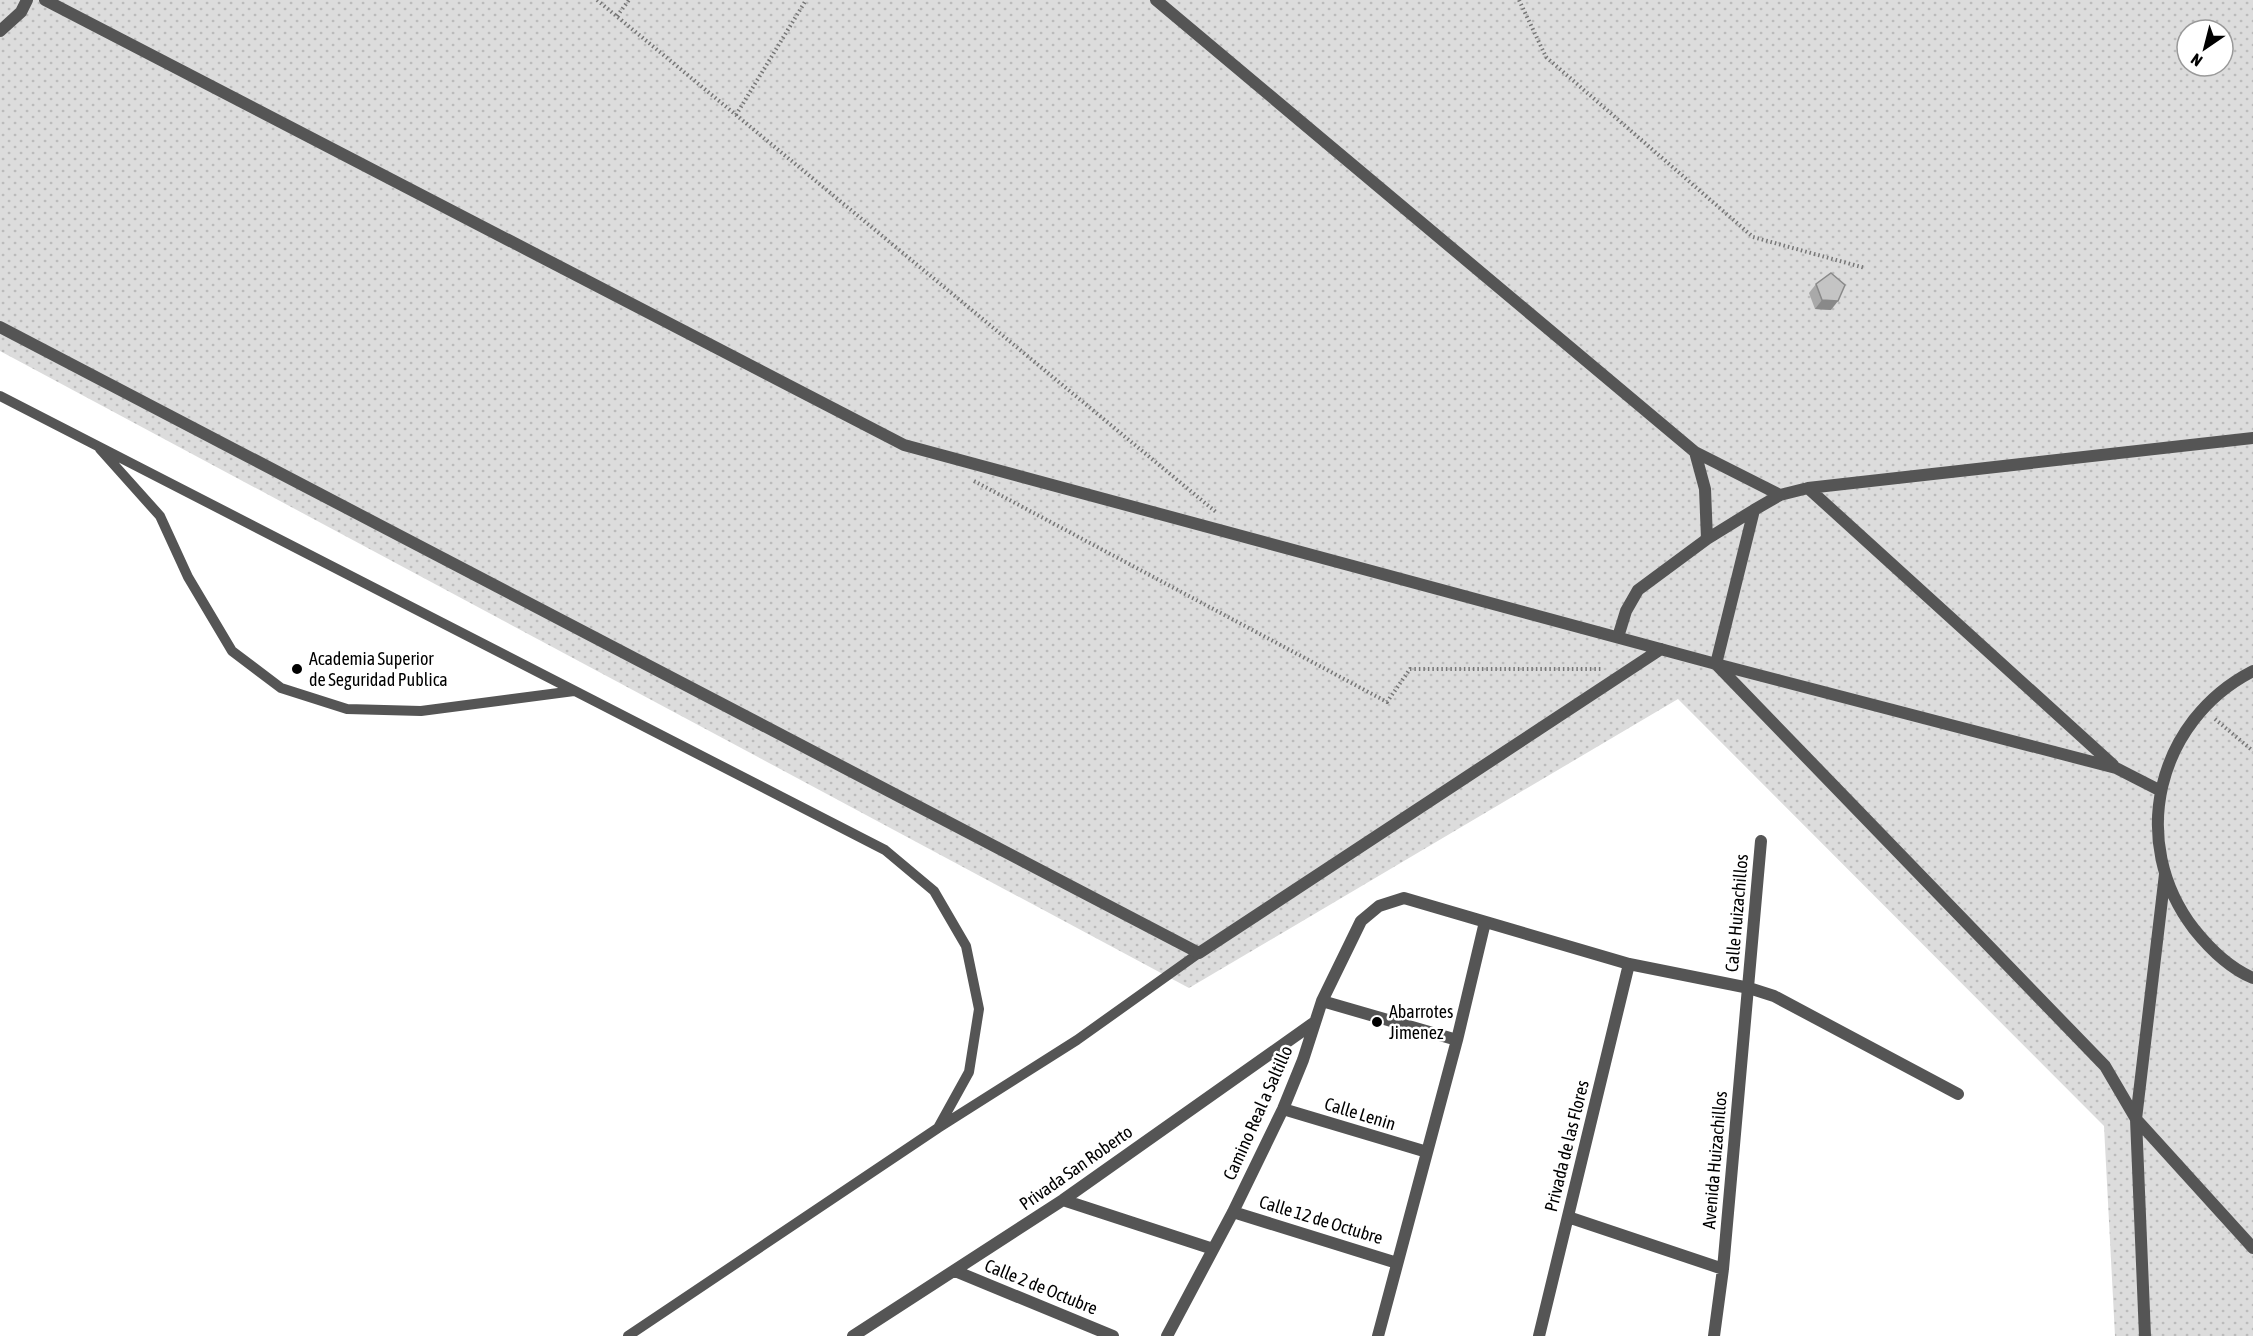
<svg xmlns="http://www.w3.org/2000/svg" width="2253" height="1336" viewBox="0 0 2253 1336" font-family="'Asap Condensed',sans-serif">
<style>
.park{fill:url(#park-dots);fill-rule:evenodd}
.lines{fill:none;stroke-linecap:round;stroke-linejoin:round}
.path{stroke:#777;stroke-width:4;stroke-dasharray:1.5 3;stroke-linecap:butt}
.service{stroke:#555;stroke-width:10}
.minor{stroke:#555;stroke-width:12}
.wall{fill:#a9a9a9}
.shaded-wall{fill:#898989}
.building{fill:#c4c4c4;stroke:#898989;stroke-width:1.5}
.poi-dot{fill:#000;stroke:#fff;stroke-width:2}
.labels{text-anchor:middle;stroke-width:5;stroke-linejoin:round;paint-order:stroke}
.poi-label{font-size:18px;fill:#000;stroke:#fff;text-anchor:start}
.street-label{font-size:18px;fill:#000;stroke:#fff}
</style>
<defs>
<pattern id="park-dots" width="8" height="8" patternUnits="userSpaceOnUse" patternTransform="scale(1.5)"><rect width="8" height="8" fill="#dcdcdc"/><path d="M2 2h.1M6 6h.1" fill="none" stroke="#bbb" stroke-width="1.8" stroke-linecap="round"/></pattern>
</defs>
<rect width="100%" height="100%" fill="#fff"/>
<path class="park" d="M0 0H2253V1336H2115L2104 1126 1678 699 1189 988 0 351ZM2187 30H2223V66H2187Z"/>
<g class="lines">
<path class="path" d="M597 0 1216 512
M1519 0 1546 57 1753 237 1865 268
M617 16 629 0
M736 115 806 0
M974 481 1387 702 1410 669H1602
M2215 719 2253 751"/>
<path class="service" d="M0 396 885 850 934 891 966 946 979 1009 969 1072 938 1128
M100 449 160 516 188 577 232 651 281 688 347 709 421 711 574 691
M628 1336 938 1128 1077 1040 1199 953"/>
<path class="minor" d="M45 0 904 445 1716 664 2105 1066 2136 1119 2145 1336
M1156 0 1695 452 1780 495
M0 31 21 12 27 0
M0 327 1199 953 1661 649
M1695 452 1705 489 1707 539
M1808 488 2113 765
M1754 510 1716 664 2116 768 2161 791
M1618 637 1626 611 1638 590 1707 539 1754 510 1780 495 1808 488 2253 438
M2253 671C2157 720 2127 842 2194 929 2210 949 2229 968 2253 978
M2165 874 2136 1119 2253 1248
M1322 1001 1457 1040
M1283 1109 1427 1152
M1063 1200 1213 1249
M1233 1212 1397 1263
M1568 1217 1723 1269
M955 1271 1113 1336
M853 1336 1063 1200 1315 1022
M1167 1336 1233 1212 1283 1109 1303 1060 1322 1001 1361 921 1379 906 1404 898 1629 964 1749 988 1774 996 1958 1094
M1378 1336 1457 1040 1485 922
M1539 1336 1629 964
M1714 1336 1723 1269 1761 841"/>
</g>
<path class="wall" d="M1816 284 1831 310 1815 309 1809 293Z"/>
<path class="shaded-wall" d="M1822 300 1838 301 1831 310 1815 309Z"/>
<path class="building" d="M1831 273 1845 285 1838 301 1822 300 1816 284Z"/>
<g class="poi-dot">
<circle cx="297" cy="669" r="6"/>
<circle cx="1377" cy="1022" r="6"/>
</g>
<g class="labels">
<g class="poi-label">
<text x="309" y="665">Academia Superior<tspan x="309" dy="21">de Seguridad Publica</tspan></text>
<text x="1389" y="1018">Abarrotes<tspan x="1389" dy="21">Jimenez</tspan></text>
</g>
<g class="street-label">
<text transform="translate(1737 913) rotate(-85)" y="6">Calle Huizachillos</text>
<text transform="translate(1258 1113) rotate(-66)" y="6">Camino Real a Saltillo</text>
<text transform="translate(1360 1114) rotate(17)" y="6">Calle Lenin</text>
<text transform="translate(1567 1146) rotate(-76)" y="6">Privada de las Flores</text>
<text transform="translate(1715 1160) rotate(-85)" y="6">Avenida Huizachillos</text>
<text transform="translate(1076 1168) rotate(-35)" y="6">Privada San Roberto</text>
<text transform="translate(1321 1220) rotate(17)" y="6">Calle 12 de Octubre</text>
<text transform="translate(1041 1287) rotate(22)" y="6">Calle 2 de Octubre</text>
</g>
</g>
<g transform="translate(2205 48) rotate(215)"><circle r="28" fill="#ffffff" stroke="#999999" stroke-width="1.5"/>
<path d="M0-4.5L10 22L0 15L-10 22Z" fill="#000000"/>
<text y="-9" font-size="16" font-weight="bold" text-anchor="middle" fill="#000000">N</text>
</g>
</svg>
